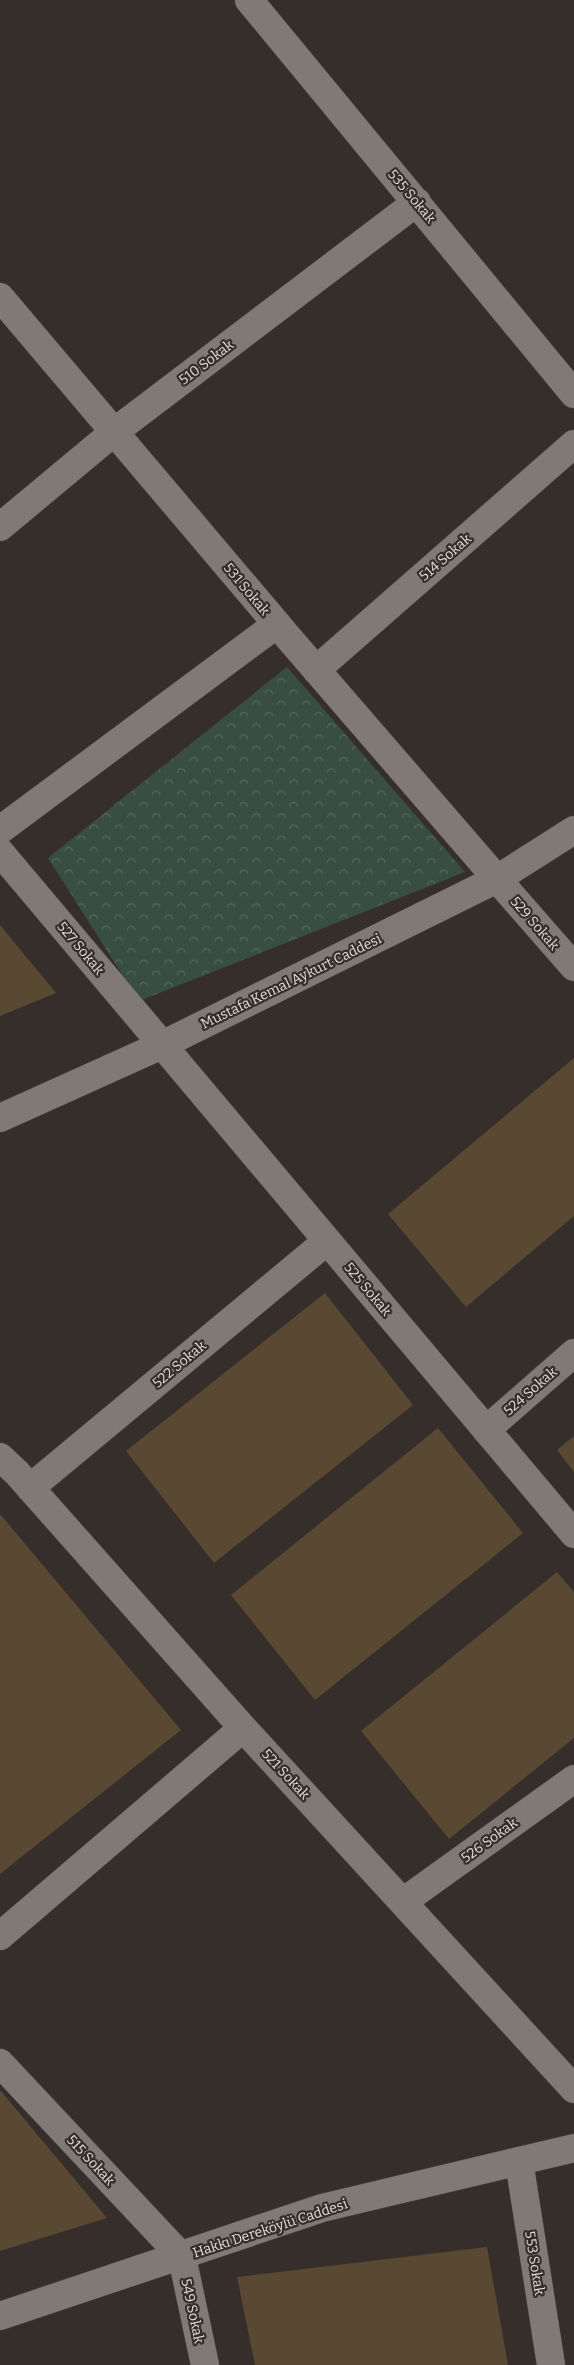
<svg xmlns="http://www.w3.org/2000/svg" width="574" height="2365" viewBox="0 0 574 2365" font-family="Bitter,serif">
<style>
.park{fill:url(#park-crowns)}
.building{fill:#5a4932}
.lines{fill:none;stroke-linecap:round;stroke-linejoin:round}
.minor-casing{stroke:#4f4948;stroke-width:29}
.tertiary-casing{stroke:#4f4948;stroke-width:29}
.minor{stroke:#817976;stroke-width:28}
.tertiary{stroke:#817976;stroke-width:28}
.labels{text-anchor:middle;stroke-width:4.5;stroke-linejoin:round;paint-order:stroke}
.street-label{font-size:14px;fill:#e1dcdb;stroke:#352e2b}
</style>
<defs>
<pattern id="park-crowns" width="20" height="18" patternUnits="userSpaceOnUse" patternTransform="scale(1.25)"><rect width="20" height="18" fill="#394e42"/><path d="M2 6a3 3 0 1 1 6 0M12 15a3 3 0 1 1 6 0" fill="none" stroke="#55675d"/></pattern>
</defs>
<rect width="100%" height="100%" fill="#352e2b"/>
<path class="park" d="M287 667 465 872 139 1001 48 858Z"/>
<path class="building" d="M0 925 56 993 0 1016Z
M574 1058V1216L466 1307 388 1214Z
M325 1293 413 1405 214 1563 126 1451Z
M438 1428 523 1533 315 1700 231 1595Z
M574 1436V1472L557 1450Z
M0 1514 181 1730 0 1874Z
M557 1572 574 1592V1738L449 1839 361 1731Z
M0 2090 107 2218 0 2251Z
M487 2247 508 2365H255L237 2277Z"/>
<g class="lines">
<g class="minor-casing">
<path id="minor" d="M249 0 574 394
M0 297 287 636 497 879
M0 527 114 432 417 202
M316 670 574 444
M0 830 277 624
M0 852 574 1534
M486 1430 574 1353
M0 1457 17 1473 243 1728 574 2089
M30 1488 327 1241
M404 1901 574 1779
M0 1936 243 1728
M0 2063 182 2257 205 2365
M519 2161 551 2365"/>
</g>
<g class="tertiary-casing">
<path id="tertiary" d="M497 879 574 967
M0 1118 162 1045 497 879 574 830
M0 2316 322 2208 574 2148"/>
</g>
<use href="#minor" class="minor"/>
<use href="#tertiary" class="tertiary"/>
</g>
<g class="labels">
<g class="street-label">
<text transform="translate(412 196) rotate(50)" y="5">535 Sokak</text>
<text transform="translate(206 362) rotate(-37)" y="5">510 Sokak</text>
<text transform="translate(445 557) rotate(-41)" y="5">514 Sokak</text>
<text transform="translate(247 589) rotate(50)" y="5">531 Sokak</text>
<text transform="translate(535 923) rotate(49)" y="5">529 Sokak</text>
<text transform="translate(81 948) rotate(50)" y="5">527 Sokak</text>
<text transform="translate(291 981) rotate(-26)" y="5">Mustafa Kemal Aykurt Caddesi</text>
<text transform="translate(368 1289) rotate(50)" y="5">525 Sokak</text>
<text transform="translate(179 1364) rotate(-40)" y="5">522 Sokak</text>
<text transform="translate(530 1391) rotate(-41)" y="5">524 Sokak</text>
<text transform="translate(286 1774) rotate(47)" y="5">521 Sokak</text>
<text transform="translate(489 1840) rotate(-36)" y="5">526 Sokak</text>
<text transform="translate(91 2160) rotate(47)" y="5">515 Sokak</text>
<text transform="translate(270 2228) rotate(-18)" y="5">Hakkı Dereköylü Caddesi</text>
<text transform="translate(535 2263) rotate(81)" y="5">553 Sokak</text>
<text transform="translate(193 2311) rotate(78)" y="5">549 Sokak</text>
</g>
</g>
</svg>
